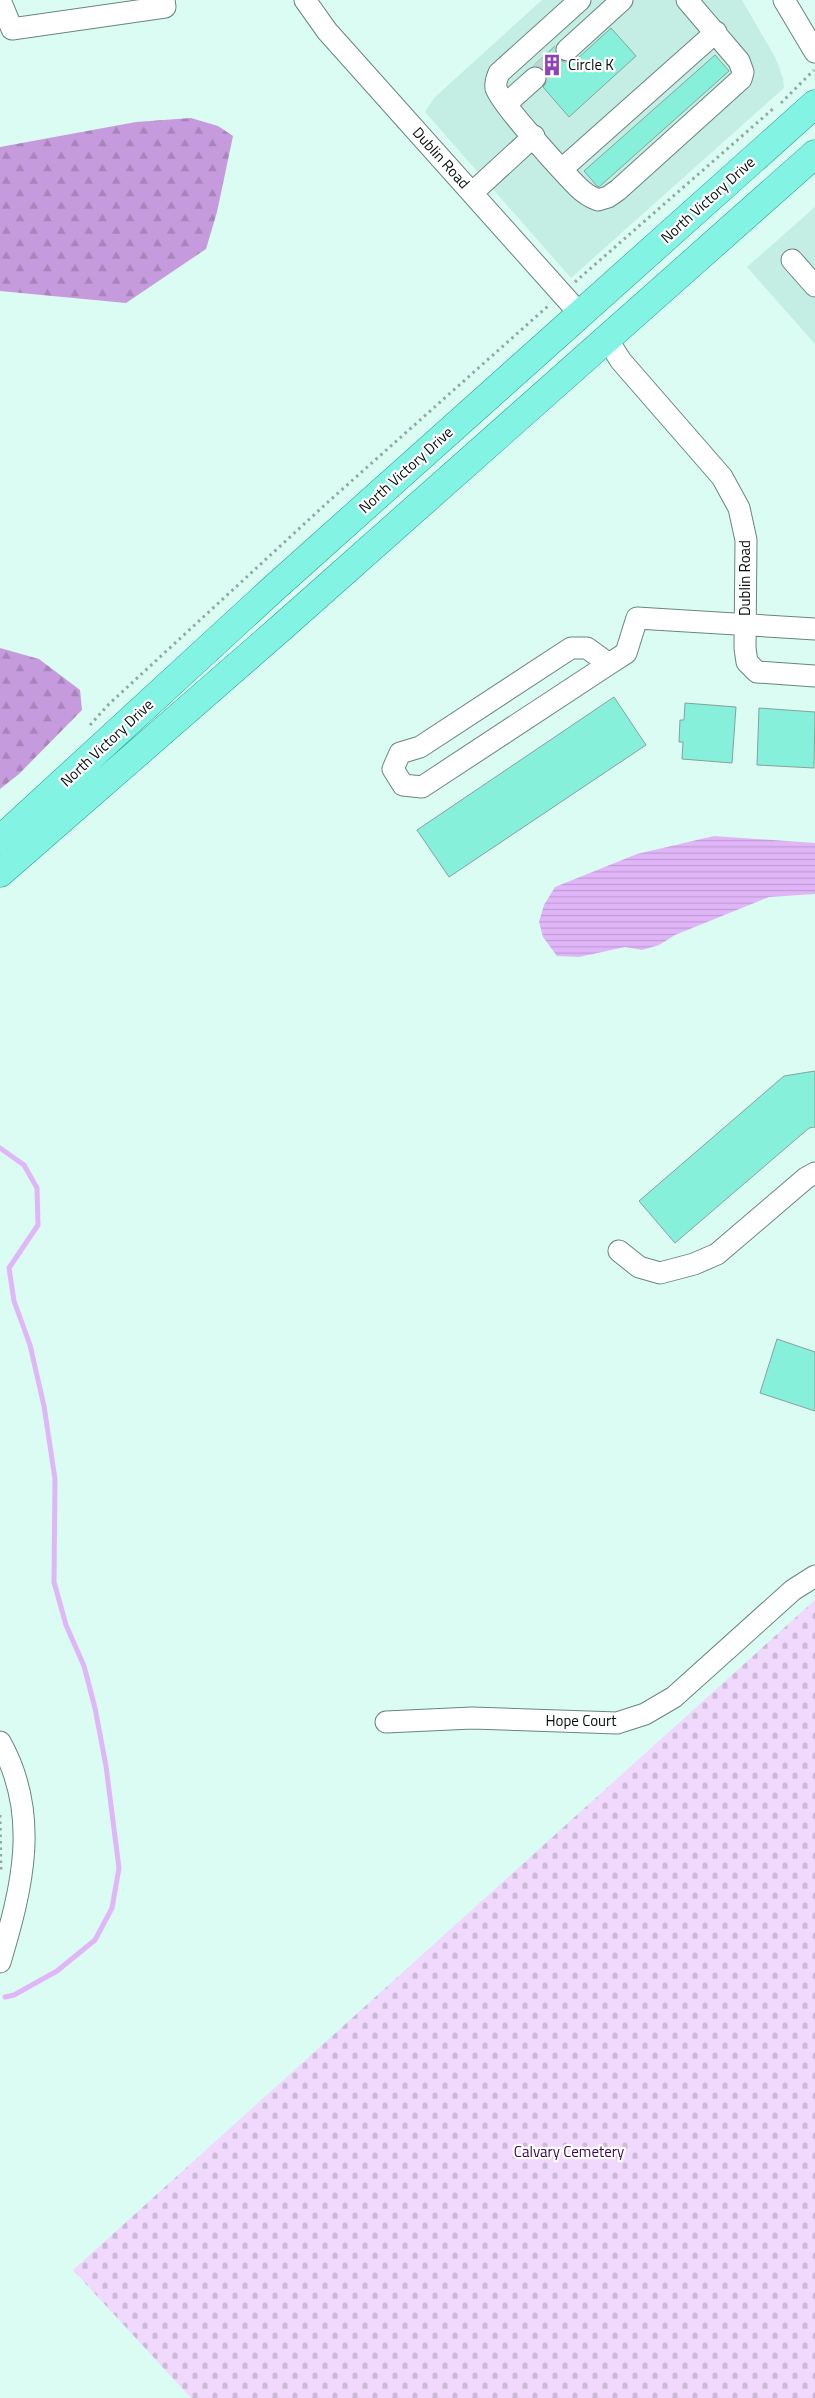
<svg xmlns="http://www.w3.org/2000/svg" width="815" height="2398" viewBox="0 0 815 2398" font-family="'Titillium Web',sans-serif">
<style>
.built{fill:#c4eee4}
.forest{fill:url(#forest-firs)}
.cemetery{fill:url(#cemetery-stones)}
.water{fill:url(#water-rules)}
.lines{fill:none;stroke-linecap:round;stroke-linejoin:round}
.stream{stroke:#e1b6f9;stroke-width:5}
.building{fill:#87f0db;stroke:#84a39c}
.minor-tunnel{stroke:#bad8d0;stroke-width:21;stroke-dasharray:21 11;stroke-linecap:butt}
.minor-casing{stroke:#67867f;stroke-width:23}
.major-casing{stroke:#229f8c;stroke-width:29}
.path{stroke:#8fa8a2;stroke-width:3;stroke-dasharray:2.5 4;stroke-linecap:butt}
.minor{stroke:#fff;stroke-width:21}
.major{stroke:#83f4e3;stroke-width:28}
.labels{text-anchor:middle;stroke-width:4.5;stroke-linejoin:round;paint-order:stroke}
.poi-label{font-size:15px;fill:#050f0d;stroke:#fff;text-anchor:start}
.street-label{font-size:15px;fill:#050f0d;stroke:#fff}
.park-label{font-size:15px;fill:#3f0456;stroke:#fff}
</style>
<defs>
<pattern id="forest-firs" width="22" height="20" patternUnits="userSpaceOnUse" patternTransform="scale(1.25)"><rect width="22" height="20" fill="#c69bdd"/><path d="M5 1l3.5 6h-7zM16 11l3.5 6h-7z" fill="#a984bc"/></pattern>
<pattern id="cemetery-stones" width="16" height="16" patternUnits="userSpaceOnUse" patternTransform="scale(1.25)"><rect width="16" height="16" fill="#f0d9fd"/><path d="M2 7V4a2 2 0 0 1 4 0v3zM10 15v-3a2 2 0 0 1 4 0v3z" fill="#ccb9d8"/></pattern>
<pattern id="water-rules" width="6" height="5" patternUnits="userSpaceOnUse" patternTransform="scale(1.25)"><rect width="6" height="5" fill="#e1b6f9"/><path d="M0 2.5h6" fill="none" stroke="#c09bd4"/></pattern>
</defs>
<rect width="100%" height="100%" fill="#dafcf3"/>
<path class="built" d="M542 0H742L775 57 783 78 784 88 571 278 425 112 434 98Z
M815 207V344L747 267Z"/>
<path class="forest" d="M191 118 218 126 233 136 217 212 206 249 126 303 0 291V147L136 122Z
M0 648 39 659 80 690 82 710 19 774 0 789Z"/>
<path class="cemetery" d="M815 1600V2398H191L73 2270Z"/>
<path class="water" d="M714 836 815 843V894L769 897 675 935 659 945 642 950 625 947 579 957 557 956 543 937 539 922 544 905 555 887 637 854Z"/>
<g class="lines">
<path class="stream" d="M0 1148 24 1165 37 1188 38 1225 9 1268 14 1301 30 1345 44 1406 55 1479 54 1582 66 1625 84 1666 95 1708 106 1766 119 1868 112 1908 95 1940 57 1971 14 1995 5 1997"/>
</g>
<path class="building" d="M611 28 636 56 569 117 543 87 547 81 545 70 533 66 555 46V53L558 59 564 62 576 60Z
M715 55 729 71 599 187 597 186 584 171Z
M614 697 646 745 449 877 417 830Z
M685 703 736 707 732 763 682 759 683 742H679L680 720H684Z
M759 708 815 712 814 768 757 765Z
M815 1071V1127L809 1128 675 1243 639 1201 784 1076Z
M777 1339 815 1352V1411L760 1393Z"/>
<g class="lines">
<path class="minor-tunnel" d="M535 78 567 50"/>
<g class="minor-casing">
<path id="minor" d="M0 0 12 29 165 7 164 0
M305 0 327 31 580 314
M580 0 499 73C497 78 495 82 496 88 500 103 564 173 578 187 584 193 590 197 598 200L608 197 618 190 741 79 743 72 739 61 687 0
M784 0 815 52
M567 50 622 0
M506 104 535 78
M562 169 716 32
M472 193 534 136
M792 260 815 286
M607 339 621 361 722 477 739 508 746 540 745 648 747 662 757 672 815 676
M609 664 587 648H571L420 747 400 753 393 769 403 785 422 787 609 664 626 653 637 618 815 629
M619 1251 639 1267 660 1273 694 1264 717 1254 806 1178 815 1173
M386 1722 472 1718 617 1723 645 1714 674 1697 793 1590 815 1576
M0 1742C41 1815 22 1888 0 1962"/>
</g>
<g class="major-casing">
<path id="major" d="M0 840 273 589 815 104
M0 873 282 627 815 154"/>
</g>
<path class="path" d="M781 103 814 70
M575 282 774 108
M90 725 109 704 328 502 548 306
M0 1815 1 1872"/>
<use href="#minor" class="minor"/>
<use href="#major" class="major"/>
</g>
<defs>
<g id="building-bare" transform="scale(1.725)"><path d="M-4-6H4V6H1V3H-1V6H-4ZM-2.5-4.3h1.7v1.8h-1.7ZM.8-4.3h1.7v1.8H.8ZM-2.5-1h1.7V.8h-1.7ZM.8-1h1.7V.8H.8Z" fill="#9043b4" stroke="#fff" stroke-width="2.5" paint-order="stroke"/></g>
</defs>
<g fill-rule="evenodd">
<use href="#building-bare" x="552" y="65"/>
</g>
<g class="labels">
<g class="poi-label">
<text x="568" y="70">Circle K</text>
</g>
<g class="street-label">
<text transform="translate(441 158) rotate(48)" y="5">Dublin Road</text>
<text transform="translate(708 200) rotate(-42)" y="5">North Victory Drive</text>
<text transform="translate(406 470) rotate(-42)" y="5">North Victory Drive</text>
<text transform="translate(745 578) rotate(-90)" y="5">Dublin Road</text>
<text transform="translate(107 743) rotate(-43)" y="5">North Victory Drive</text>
<text x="581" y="1726">Hope Court</text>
</g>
<g class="park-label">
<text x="569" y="2157">Calvary Cemetery</text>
</g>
</g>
</svg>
